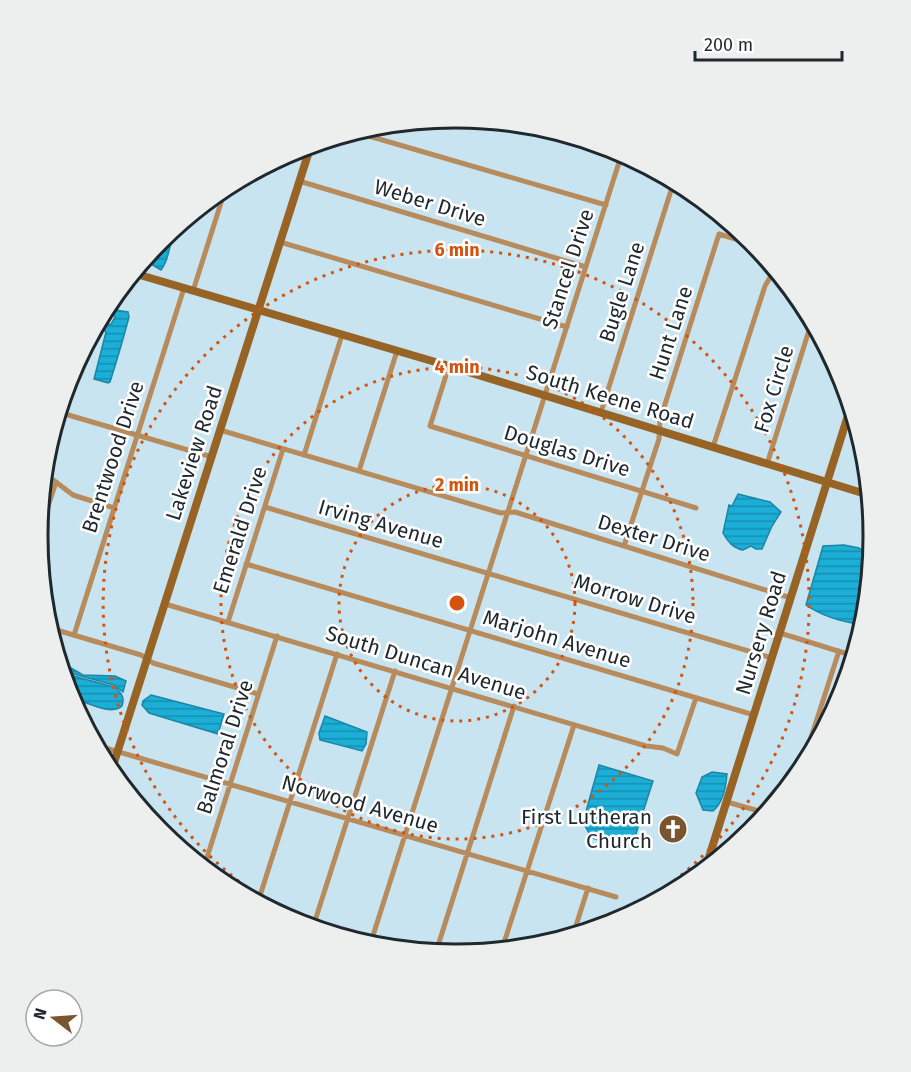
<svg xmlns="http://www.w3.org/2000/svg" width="911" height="1072" viewBox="0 0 911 1072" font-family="'Fira Sans',sans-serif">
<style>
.water{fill:url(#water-rules);stroke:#1c86a4;stroke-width:1.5}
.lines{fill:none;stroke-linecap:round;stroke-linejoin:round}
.street{stroke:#b78b5b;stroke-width:5}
.secondary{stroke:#976426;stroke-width:8}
.ring{fill:none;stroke:#d4540f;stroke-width:3;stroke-dasharray:3 6}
.labels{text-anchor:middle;stroke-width:5;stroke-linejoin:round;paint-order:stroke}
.street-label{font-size:21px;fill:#1e282d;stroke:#fff}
.poi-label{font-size:21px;fill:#1e282d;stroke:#fff;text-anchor:end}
.rim{fill:none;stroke:#1e282d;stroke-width:3}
.centre{fill:#d4540f;stroke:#fff;stroke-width:3}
.ring-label{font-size:18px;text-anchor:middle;font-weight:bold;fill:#d4540f;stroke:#fff;stroke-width:5;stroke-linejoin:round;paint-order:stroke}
</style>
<defs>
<pattern id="water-rules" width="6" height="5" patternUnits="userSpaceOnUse" patternTransform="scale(1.5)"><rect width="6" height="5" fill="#1baed7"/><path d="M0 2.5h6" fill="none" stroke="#178eaf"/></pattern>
</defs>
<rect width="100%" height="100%" fill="#c8e4f0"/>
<path class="water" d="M166 236 173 238C167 251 170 258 161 270L144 260 160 240Z
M109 309 128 312 129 317C123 340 117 360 110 382L108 383 94 379 106 332 102 329 104 325 111 324 115 317 112 313H106Z
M738 494 770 502 781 512 772 526 762 549H756L751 546 743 550C733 548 728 542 723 533L729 505 732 506Z
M844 545 859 548 871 557 863 625C842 622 823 617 806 605L823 546Z
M59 661 83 675 115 676 126 681 123 692 114 685 62 671Z
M62 673 114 687C121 692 125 697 122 706 110 717 85 700 70 698Z
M151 695 224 714 218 734 149 713 142 705 143 701Z
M325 716 367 732 366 744 362 751 320 740 319 733Z
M599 765 653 781 634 840 629 846 600 841 591 837 583 822Z
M712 772 727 774C726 787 723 803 713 811L703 810 696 793 702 777Z"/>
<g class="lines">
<path class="street" d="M355 132 606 205
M299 181 586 267
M280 242 567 327
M193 291 226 187
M449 366 430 426 696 508
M58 412 212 457
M601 412 674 181
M220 430 501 513 515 512 791 598
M713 447 765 286 775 269
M304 455 342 335
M767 464 811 324
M359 471 397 351
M44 473 73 495 114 508
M265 507 772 658
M38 537 56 482
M624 546 659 439 660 420 719 234 755 245
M246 564 754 715
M165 604 646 746 663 748 677 754 696 698
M228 622 283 449
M47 624 60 631 141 655 153 663 258 694
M780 633 854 656
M74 635 184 288
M95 745 616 897
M809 758 808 747 839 651
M727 802 766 813
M204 867 277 636
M258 902 337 654
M313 927 395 671
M573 935 588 888
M370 945 622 153
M502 949 574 725
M436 952 514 706"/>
<path class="secondary" d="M133 273 449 366 869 495
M111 772 311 145
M705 870 851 406"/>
</g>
<g class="ring">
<circle cx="457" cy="603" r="118"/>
<circle cx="457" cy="603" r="236"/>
<path d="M333 934A353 353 0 1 1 592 929"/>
</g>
<defs>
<g id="church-disc" transform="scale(1.5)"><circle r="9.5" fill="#79562f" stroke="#fff"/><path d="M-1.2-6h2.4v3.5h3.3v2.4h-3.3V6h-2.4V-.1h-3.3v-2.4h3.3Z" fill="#fff"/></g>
</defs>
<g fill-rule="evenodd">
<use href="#church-disc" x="673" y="829"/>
</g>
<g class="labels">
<g class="street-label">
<text transform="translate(430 203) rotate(17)" y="7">Weber Drive</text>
<text transform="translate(568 269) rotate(-72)" y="7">Stancel Drive</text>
<text transform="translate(622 292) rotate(-72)" y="7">Bugle Lane</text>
<text transform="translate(671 333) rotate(-72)" y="7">Hunt Lane</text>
<text transform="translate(774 389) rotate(-73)" y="7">Fox Circle</text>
<text transform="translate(610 397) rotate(17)" y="7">South Keene Road</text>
<text transform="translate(567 451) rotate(17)" y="7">Douglas Drive</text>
<text transform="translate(194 453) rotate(-72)" y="7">Lakeview Road</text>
<text transform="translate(113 457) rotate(-72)" y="7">Brentwood Drive</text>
<text transform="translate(381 524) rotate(16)" y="7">Irving Avenue</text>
<text transform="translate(240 530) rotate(-72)" y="7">Emerald Drive</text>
<text transform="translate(654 538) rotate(17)" y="7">Dexter Drive</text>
<text transform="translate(635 599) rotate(17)" y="7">Morrow Drive</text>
<text transform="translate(761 633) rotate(-73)" y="7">Nursery Road</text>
<text transform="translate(557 639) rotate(17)" y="7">Marjohn Avenue</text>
<text transform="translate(426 663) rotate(17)" y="7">South Duncan Avenue</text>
<text transform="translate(225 747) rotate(-72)" y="7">Balmoral Drive</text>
<text transform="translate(360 804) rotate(16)" y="7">Norwood Avenue</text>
</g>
<g class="poi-label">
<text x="652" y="824">First Lutheran<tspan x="652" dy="24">Church</tspan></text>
</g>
</g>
<path d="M0 0H911V1072H0ZM455 128H456A407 407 0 0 1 863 535V537A407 407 0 0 1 456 944H455A407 407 0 0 1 48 537V535A407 407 0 0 1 455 128Z" fill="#edeeee" fill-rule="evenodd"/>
<path class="rim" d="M455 128H456A407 407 0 0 1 863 535V537A407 407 0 0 1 456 944H455A407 407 0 0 1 48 537V535A407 407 0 0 1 455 128Z"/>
<circle cx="457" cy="603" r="9" class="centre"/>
<g class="ring-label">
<text x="457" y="256">6 min</text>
<text x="457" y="373">4 min</text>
<text x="457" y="491">2 min</text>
</g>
<g transform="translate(54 1018) rotate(287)"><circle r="28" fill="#ffffff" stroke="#a5a9ab" stroke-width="1.5"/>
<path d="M0-4.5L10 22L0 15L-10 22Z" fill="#79562f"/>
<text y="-9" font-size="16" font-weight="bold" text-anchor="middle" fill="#1e282d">N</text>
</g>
<path d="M695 51v9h147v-9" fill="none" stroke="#1e282d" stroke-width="3"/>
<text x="704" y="51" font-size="18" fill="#1e282d" stroke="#ffffff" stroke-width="4.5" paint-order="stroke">200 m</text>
</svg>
